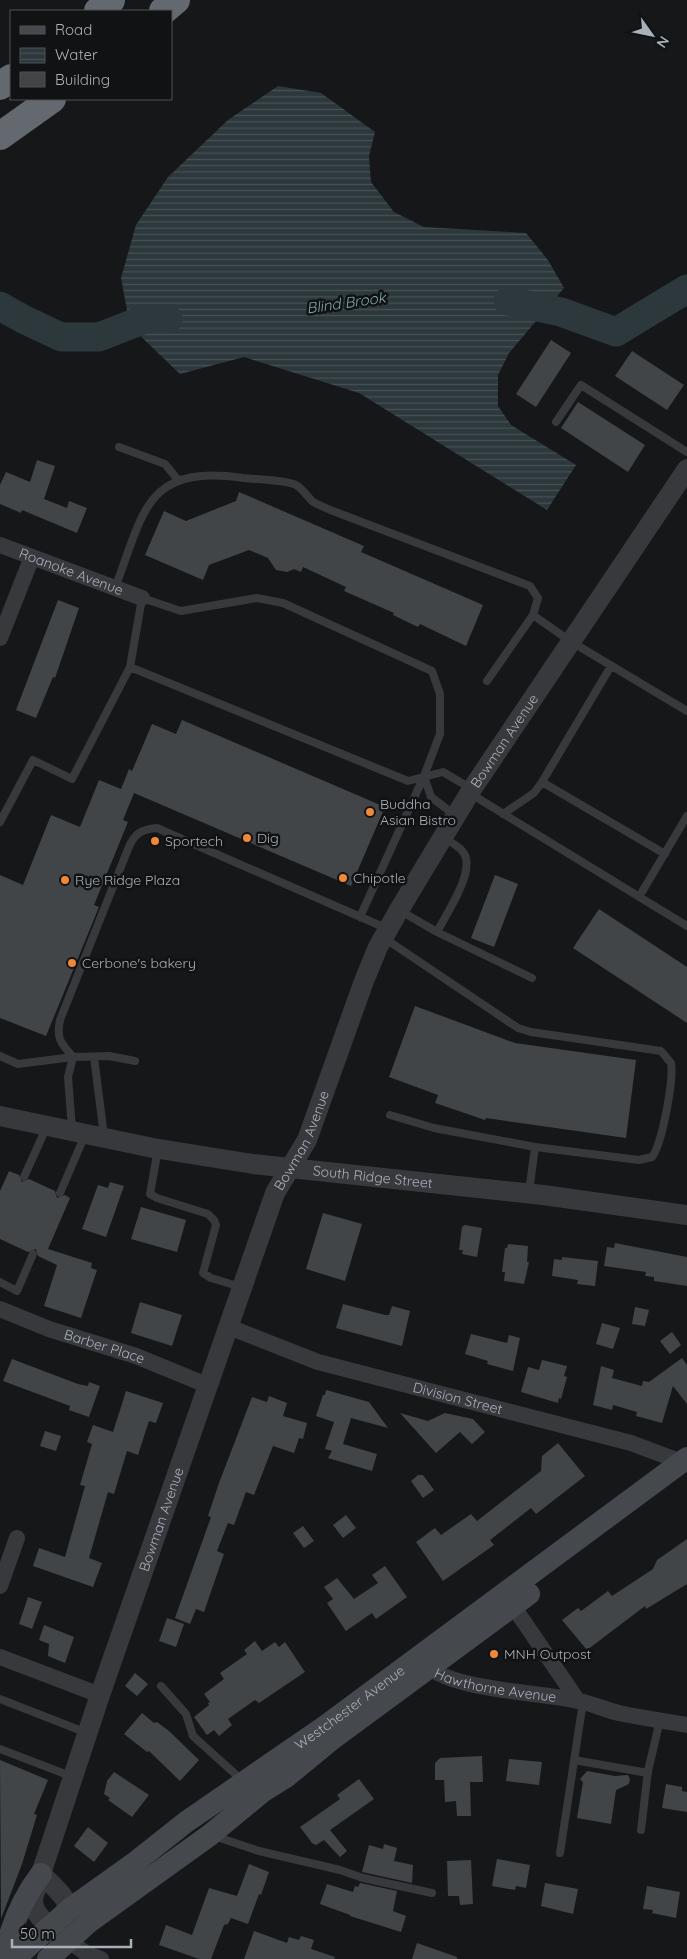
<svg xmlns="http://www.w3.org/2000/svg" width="687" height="1959" viewBox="0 0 687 1959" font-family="Quicksand,sans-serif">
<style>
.water{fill:url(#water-rules)}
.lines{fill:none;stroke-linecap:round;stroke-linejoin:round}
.river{stroke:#2c383c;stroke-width:29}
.building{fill:#424548}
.service{stroke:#37393d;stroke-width:8}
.minor{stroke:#37393d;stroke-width:16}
.tertiary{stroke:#37393d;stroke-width:20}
.secondary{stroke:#45494d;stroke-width:22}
.motorway{stroke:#63696e;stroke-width:28}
.poi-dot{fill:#ef8838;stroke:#111213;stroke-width:2}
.labels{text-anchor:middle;stroke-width:5;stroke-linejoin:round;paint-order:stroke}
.street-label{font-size:14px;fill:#a8b1b8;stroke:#111213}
.poi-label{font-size:14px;fill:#a8b1b8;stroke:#111213;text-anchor:start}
.water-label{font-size:15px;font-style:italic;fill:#80a6b2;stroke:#111213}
</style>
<defs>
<pattern id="water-rules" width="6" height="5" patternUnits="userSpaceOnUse" patternTransform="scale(1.25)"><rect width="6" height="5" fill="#2c383c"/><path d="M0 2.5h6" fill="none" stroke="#485256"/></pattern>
</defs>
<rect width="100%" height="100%" fill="#161718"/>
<path class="water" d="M278 86 321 93 375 132 369 156 371 182 394 212 424 227 526 233 548 260 564 288 509 353 498 375V406L511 425 576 465 547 510 359 393 244 357 180 374 130 326 121 278 136 225 168 177 228 120Z"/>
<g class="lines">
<path class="river" d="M508 301 561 312 616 332 687 289
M0 306 23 319 61 337H99L145 319H168"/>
</g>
<path class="building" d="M551 340 571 353 536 407 516 394Z
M632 351 684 385 667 410 615 376Z
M578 402 645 445 628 472 561 428Z
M37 460 55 466 44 499 67 508 69 501 87 508 77 533 22 510 21 513 0 504V485L6 472 30 482Z
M239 492 364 546 361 552 483 605 466 646 420 624 418 627 393 615 394 613 344 591 346 587 303 567 301 572 294 569 287 572 276 570 268 558 249 550 209 565 203 580 145 555 164 511 186 521 236 501Z
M58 600 79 608 55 678 53 677 36 718 16 710Z
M182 720 385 807 351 886 134 793 123 820 128 822 94 905 99 907 46 1036 0 1018V875L23 885 51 815 80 827 99 780 121 789 129 769 132 771 152 724 176 734Z
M495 875 518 884 494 947 471 938Z
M599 909 687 967V1023L573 948Z
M415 1006 515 1043 636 1060 626 1138 486 1118 485 1120 435 1103 438 1095 389 1077Z
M9 1171 19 1175 22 1182 29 1179 55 1191 57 1198 65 1195 70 1198 48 1249 92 1263 91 1268 97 1270 81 1318 44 1306 57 1265 38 1256 36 1249 28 1252 0 1239V1191Z
M110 1182 124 1186 106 1237 82 1229 98 1185 108 1188Z
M141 1207 186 1220 177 1252 131 1239Z
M323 1213 362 1224 345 1281 306 1269Z
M465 1225 482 1228 477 1257 462 1254 463 1250H459L462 1227Z
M615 1243 687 1257V1286L654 1281V1277L645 1276 646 1272 604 1266 607 1247 614 1248Z
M508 1244 528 1246 527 1262H529L524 1284 504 1281 505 1272H502L505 1248H507Z
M562 1257 598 1261 595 1286 577 1284 578 1280 552 1276 554 1259 562 1260Z
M140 1302 182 1315 172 1346 131 1333Z
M343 1304 385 1315H389L392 1306 410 1311 402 1346 336 1328Z
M635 1307 649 1310 645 1326 632 1324Z
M602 1323 620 1328 613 1349 596 1344Z
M672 1332 681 1345 670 1354 660 1341Z
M471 1334 507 1343 509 1335 520 1338 513 1371 487 1364 488 1361 465 1354Z
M682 1358 687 1365V1404L673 1386 662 1423 636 1416 637 1412 613 1405 612 1410 593 1405 601 1366 614 1370 612 1378 642 1386 643 1381 649 1382Z
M12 1359 78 1384 88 1386 89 1382 100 1386 89 1417 69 1410 70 1406 3 1381Z
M542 1360 567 1366 564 1376 567 1377 561 1399 559 1398 558 1403 521 1392 528 1367 539 1370Z
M326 1390 369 1402 388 1428 351 1418 343 1444 377 1454 372 1471 328 1458 332 1451 325 1449 334 1422 316 1416 323 1395H325Z
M126 1391 163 1403 156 1423 149 1421 138 1455 127 1451 114 1494 108 1492 89 1558 102 1563 93 1587 33 1566 39 1548 65 1557 85 1486 80 1485 92 1444 87 1442 93 1425 113 1432Z
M269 1396 287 1403 283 1416 307 1423 303 1439 299 1438 294 1453 273 1446 254 1495 246 1492 234 1525 228 1523 217 1551 224 1554 204 1612 196 1609 190 1624 175 1618 211 1517 208 1516 219 1483 252 1397 267 1402Z
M400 1413 428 1421 445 1413 473 1419 485 1432 472 1444 460 1432 436 1453Z
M45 1431 61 1436 56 1451 40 1446Z
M558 1443 585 1476 536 1514 531 1508 490 1540 494 1545 443 1581 416 1542 435 1528 441 1535 471 1514 477 1521 541 1471 542 1456Z
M418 1475H423L434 1490 423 1498 411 1481Z
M346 1515 356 1528 343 1538 333 1525Z
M303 1526 314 1541 304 1548 293 1533Z
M687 1539V1584L646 1609 645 1606 587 1650 562 1620 578 1608 581 1611 608 1591 612 1596 653 1569 657 1560Z
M385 1566 407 1597 376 1619 372 1613 346 1631 327 1603 333 1599 324 1587 337 1578 354 1599 378 1583 372 1575Z
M28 1597 42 1602 32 1629 19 1624Z
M167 1618 184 1624 176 1647 159 1641Z
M44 1625 74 1637 65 1663 48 1656 49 1644 39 1640Z
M255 1641 262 1651 275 1642 279 1647 285 1642 305 1672 259 1703 255 1700 228 1719 232 1725 219 1736 214 1730 207 1735 194 1717 209 1705 208 1703 210 1702 204 1694 224 1679 220 1673 247 1654 244 1650Z
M135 1673 148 1684 137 1696 125 1686Z
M142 1713 154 1723 157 1722 169 1731 199 1760 180 1781 149 1751 147 1752 124 1734Z
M482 1756 483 1782H470L471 1816H457L456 1801 445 1802 444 1780H435V1763L440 1758Z
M509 1759 542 1762 539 1785 506 1781Z
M0 1760 48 1780 34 1814 37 1815 22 1864 1 1919Z
M587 1771 615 1776 628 1775 630 1779 629 1784 616 1790 611 1824 577 1818 583 1782 580 1779Z
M114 1772 149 1795 132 1817 108 1800 110 1798 104 1794 107 1781Z
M359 1779 374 1799 330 1830 347 1851 340 1857 324 1840 316 1845 312 1843 300 1827 340 1799 337 1795Z
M666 1784 682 1787V1791L687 1792V1812L662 1808Z
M88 1827 108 1843 94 1862 74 1846Z
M384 1844 397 1848 394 1861 413 1865 412 1883 362 1872 369 1845 383 1849Z
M497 1859 530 1865 526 1888 516 1886 515 1890 492 1886Z
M471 1860 473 1904 460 1905 459 1896H448L447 1861Z
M249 1864 269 1872 261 1895 259 1894 248 1924 231 1918 228 1924 224 1925 211 1959H199L159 1945 166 1925 192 1935 209 1888 237 1896Z
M360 1883 397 1891 393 1911 406 1916 401 1932 350 1916V1915L320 1904 327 1884 353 1892 355 1886 358 1887Z
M545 1883 578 1889 573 1914 541 1906Z
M647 1886 680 1892 676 1918 652 1913 653 1910 643 1909Z
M254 1931 287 1943 289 1937 299 1940 301 1936 314 1940 311 1949 335 1957 334 1959H244Z
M417 1943 457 1957V1959H412Z"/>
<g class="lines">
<path class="service" d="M556 422 581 385 687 452
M119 447 165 464 178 480
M115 588C144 512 145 464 243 478 254 479 286 480 296 485 302 488 307 496 312 501 318 505 326 508 333 511L530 586 538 598 533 615 570 641 687 711
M130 667 408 781 443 772 472 789
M487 681 533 615
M424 776 431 797 456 816
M542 782 665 854
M471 794 687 926
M503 814 534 793 542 782 611 666
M0 822 33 760 72 779 130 667 142 598 181 611 257 598 283 603 432 671 440 694V734L424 776 360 917
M639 897 687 816
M399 910 437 932 532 978
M437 932C446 914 477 870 463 852 458 845 450 842 443 838
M384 938 518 1028 531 1032 661 1051 671 1063C674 1080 662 1144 652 1157L639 1160 535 1147 529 1192
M0 1056 18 1064 73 1057 109 1056 135 1061
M73 1057C61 1043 56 1039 60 1020L128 849C134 834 141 829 157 828L388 929
M94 1057 104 1136
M390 1115 434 1128 535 1147
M72 1129 68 1077 73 1057
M158 1149 150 1194 157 1198 208 1214 214 1220 216 1225 203 1273 211 1278 241 1287
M24 1177 47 1126
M60 1193 85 1135
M0 1282 17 1291 33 1254
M161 1686 186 1714 193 1736 243 1781
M0 1699 87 1733
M0 1749 73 1777
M574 1760 648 1773
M641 1830 648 1771 660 1720
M214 1836 259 1851 340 1870 363 1878 432 1893
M560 1853 583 1702"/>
<g class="minor">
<path id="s1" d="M0 545 142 598"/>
<path d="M0 638 32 557"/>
<path id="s2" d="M0 1309 49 1329 136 1356 209 1386"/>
<path id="s3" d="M229 1327 318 1362 631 1443 687 1464"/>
<path d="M0 1586 17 1538"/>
<path d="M503 1606H513L578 1701"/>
<path d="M0 1657 100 1695"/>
<path id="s4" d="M423 1662C447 1691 542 1692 579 1701 593 1704 606 1710 619 1713 642 1718 665 1721 687 1725"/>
<path d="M69 1941 87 1954 101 1959"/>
</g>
<g class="tertiary">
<path id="s5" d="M0 1116 153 1148 253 1164 543 1195 687 1215"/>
<path d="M41 1874C58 1891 71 1898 70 1924"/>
<path id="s6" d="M62 1935C49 1925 32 1916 33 1898L100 1695 275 1193 307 1140 364 981 378 947 399 910 472 789 687 469"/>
</g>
<g class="secondary">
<path d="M4 1959C10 1928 22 1899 41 1874"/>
<path id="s7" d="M14 1959 70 1909 133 1864 186 1822 324 1727 687 1458"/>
<path d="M48 1959 89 1922 210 1835 262 1792 286 1777 331 1740 529 1594"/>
</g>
<path class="motorway" d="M98 11 111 0
M163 11 176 0
M0 86 11 78
M0 136 52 99"/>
</g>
<g class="poi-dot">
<circle cx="370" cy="812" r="5"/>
<circle cx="247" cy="838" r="5"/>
<circle cx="155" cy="841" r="5"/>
<circle cx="343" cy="878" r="5"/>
<circle cx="65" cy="880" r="5"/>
<circle cx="72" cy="963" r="5"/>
<circle cx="494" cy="1654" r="5"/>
</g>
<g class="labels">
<g class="street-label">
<text dy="5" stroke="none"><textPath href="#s1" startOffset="76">Roanoke Avenue</textPath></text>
<text dy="5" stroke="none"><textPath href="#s6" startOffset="1304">Bowman Avenue</textPath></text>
<text dy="5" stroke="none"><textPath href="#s6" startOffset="854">Bowman Avenue</textPath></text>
<text dy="5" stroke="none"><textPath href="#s5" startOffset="378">South Ridge Street</textPath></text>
<text dy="5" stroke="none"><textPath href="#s2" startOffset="111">Barber Place</textPath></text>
<text dy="5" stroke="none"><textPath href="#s3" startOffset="240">Division Street</textPath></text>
<text dy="5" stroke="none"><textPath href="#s6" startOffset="449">Bowman Avenue</textPath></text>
<text dy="5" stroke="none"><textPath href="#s4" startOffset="78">Hawthorne Avenue</textPath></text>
<text dy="5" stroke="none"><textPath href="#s7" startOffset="420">Westchester Avenue</textPath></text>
</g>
<g class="poi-label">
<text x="380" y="809">Buddha<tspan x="380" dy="16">Asian Bistro</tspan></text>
<text x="257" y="843">Dig</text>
<text x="165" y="846">Sportech</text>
<text x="353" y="883">Chipotle</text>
<text x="75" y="885">Rye Ridge Plaza</text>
<text x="82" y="968">Cerbone's bakery</text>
<text x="504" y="1659">MNH Outpost</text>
</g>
<g class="water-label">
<text transform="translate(346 303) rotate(-8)" y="5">Blind Brook</text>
</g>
</g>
<rect x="10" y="10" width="162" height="90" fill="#111213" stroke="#4d5255"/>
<rect x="20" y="26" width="25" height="8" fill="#45494d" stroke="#4d5255"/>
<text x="55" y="35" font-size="15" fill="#a8b1b8">Road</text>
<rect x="20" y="48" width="25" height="15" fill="url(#water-rules)" stroke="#4d5255"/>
<text x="55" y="60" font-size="15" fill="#a8b1b8">Water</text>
<rect x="20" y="72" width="25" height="15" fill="#424548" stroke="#4d5255"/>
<text x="55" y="85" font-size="15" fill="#a8b1b8">Building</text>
<g transform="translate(652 35) rotate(123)" stroke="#111213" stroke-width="4" paint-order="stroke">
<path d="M0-4L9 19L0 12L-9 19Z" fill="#a8b1b8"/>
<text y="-8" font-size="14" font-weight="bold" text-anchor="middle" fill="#a8b1b8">N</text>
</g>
<path d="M12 1939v8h119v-8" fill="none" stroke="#a8b1b8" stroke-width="2.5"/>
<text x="20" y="1939" font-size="15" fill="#a8b1b8" stroke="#111213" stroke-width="4" paint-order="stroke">50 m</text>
</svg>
